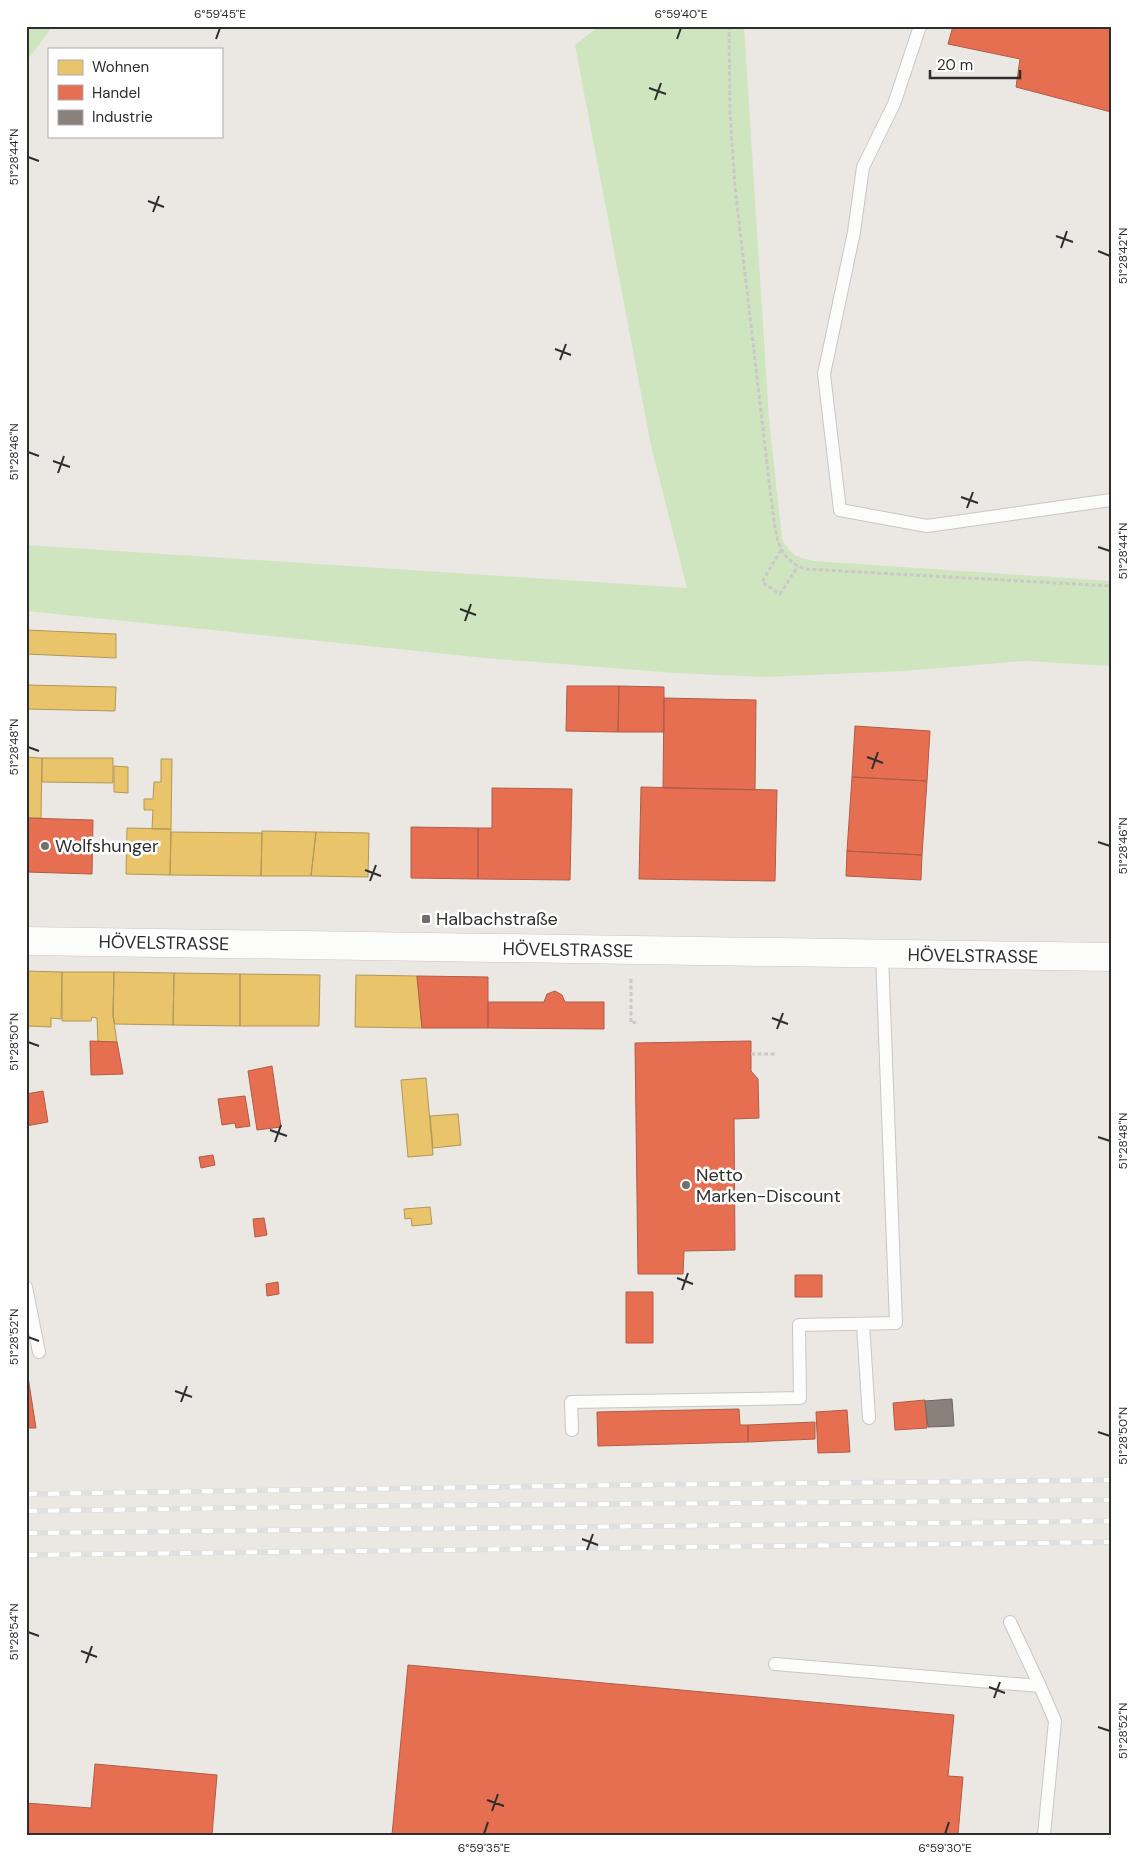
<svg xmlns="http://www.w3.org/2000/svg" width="1137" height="1861" viewBox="0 0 1137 1861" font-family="'DM Sans',sans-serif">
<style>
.green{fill:#cfe5bf}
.homes{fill:#e9c46a;stroke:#b19758}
.shops{fill:#e76f51;stroke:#b05c46}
.industry{fill:#8a817c;stroke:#6e6865}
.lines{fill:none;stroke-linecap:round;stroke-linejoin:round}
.service-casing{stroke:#c8c6c6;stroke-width:14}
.secondary-casing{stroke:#c8c6c6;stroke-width:29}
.path{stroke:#c9c9c8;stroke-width:3;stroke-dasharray:4 2.5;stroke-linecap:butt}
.service{stroke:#fcfcfb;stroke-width:12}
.secondary{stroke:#fcfcfb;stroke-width:28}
.rail-casing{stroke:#dfe0e1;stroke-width:5.5}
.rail{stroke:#fff;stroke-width:4;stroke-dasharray:11;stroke-linecap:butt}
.ticks{fill:none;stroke:#2e2e2e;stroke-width:2}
.poi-dot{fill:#706f6e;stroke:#fff;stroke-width:2}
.labels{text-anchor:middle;stroke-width:5;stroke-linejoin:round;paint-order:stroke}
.poi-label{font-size:18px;fill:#2e2e2e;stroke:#fff;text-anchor:start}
.street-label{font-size:18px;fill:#2e2e2e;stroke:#fff}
.neatline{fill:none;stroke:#2e2e2e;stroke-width:2}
.ticks-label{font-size:12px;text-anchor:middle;fill:#2e2e2e}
</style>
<rect width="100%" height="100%" fill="#ebe8e4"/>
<path class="green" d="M26 26H53L26 62Z
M599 26H744L769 419 782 539C792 556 796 557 814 561L1111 581V666L1025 661 904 671 765 677 675 673 485 658 26 611V545L687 588 651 446 575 45Z"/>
<path class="homes" d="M26 630 116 634V658L26 654Z
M26 685 116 687 115 711 26 709Z
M26 757 42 758 41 818H26Z
M42 758H113V783L42 782Z
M161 759H172L171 829H152L153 810H144V799H153L154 782H161Z
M114 766 128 767V793L114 792Z
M127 828 171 829 170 875 126 874Z
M262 831 316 832 311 876H261Z
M171 832 262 833 261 876 170 875Z
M316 832 369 833 368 877 311 876Z
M26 971 62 972 61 1019 51 1018V1027L26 1026Z
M62 972H114L113 1016 117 1042H98L97 1018 92 1017 91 1021H62Z
M114 972 174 973 173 1025 115 1024 113 1016Z
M174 973 240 974V1026L173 1025Z
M240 974 320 975 319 1026H240Z
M356 975 417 976 422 1028 355 1027Z
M426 1078 433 1155 408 1157 401 1080Z
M458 1114 461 1145 433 1148 430 1116Z
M430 1207 432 1224 412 1226 411 1218 405 1219 404 1209Z"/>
<path class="shops" d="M953 26H1111V112L1016 87 1020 59 948 44Z
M567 686H619L618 732 566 731Z
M619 686 664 687V732H618Z
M664 698 756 700 755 790 663 788Z
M855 726 930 731 927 781 852 777Z
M852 777 927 781 922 855 847 851Z
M641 787 777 790 775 881 639 879Z
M492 788 572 789 570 880 478 879V828H492Z
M26 818 93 820 92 874 26 872Z
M411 827 478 828V879L411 878Z
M847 851 922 855 921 880 846 876Z
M417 976 488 977V1028H422Z
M555 991 562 995 565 1002H604V1029L488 1028V1002H544L547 994Z
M90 1041 117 1042 123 1074 91 1075Z
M751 1041V1071L758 1079 759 1118 734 1119 735 1250 684 1251 683 1274H638L635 1043Z
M272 1066 281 1127 257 1130 248 1071Z
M43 1091 48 1122 26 1126V1094Z
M245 1096 250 1126 236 1128 235 1123 222 1125 218 1099Z
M213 1155 215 1165 201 1168 199 1157Z
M264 1218 267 1235 255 1237 253 1219Z
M795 1275H822V1297H795Z
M278 1282 279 1294 267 1296 266 1284Z
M626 1292H653V1343H626Z
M26 1364 36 1428H26Z
M925 1400 927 1428 895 1430 893 1403Z
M739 1409 740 1425H748V1442L598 1446 597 1412Z
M847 1410 850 1452 818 1453 816 1412Z
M815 1422V1439L748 1442V1425Z
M408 1665 954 1715 948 1776 963 1777 958 1835H392Z
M95 1764 217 1775 212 1835H26V1803L91 1808Z"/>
<path class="industry" d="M952 1399 954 1426 928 1427 925 1401Z"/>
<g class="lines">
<g class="service-casing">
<path id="service" d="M920 26 894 104 863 167 854 232 824 374 840 510 927 526 1111 500
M26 1287 39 1352
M863 1324 869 1418
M572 1430 571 1402 800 1398 799 1325 896 1323 882 955
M1010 1622 1040 1686 1055 1721 1044 1835
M775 1664 1040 1686"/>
</g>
<g class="secondary-casing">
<path id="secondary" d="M26 941 1111 957"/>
</g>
<path class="path" d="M729 26 730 113 735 187 771 498C776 527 773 559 806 569L1111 586
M781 550 762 582 780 594 798 566
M631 979V1023L636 1022
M751 1054H775"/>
<use href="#service" class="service"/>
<use href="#secondary" class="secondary"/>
<g class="rail-casing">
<path id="rail" d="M26 1494 622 1485 1111 1480
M26 1511 366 1506 1111 1500
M26 1533 1111 1521
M26 1555 1111 1542"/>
</g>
<use href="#rail" class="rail"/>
</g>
<path class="ticks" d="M216 39 220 28M677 39 681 28M649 88 666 94M655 100 661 83M28 157 39 161M148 201 164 207M153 212 159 196M1056 236 1073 242M1061 248 1067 231M1098 251 1110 256M555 349 571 355M560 360 566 344M28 452 39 456M53 461 70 467M58 473 64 456M961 497 978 503M967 508 973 492M1098 547 1110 551M460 609 476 615M465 621 471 604M28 747 39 751M867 757 883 763M872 769 878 752M1098 842 1110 846M365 870 381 876M370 881 376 865M772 1018 788 1024M777 1029 783 1013M28 1042 39 1046M270 1130 287 1136M1098 1137 1110 1141M275 1142 281 1125M677 1278 693 1284M682 1290 688 1273M28 1337 39 1341M175 1391 192 1397M181 1402 187 1386M1098 1432 1110 1436M582 1539 598 1545M587 1550 593 1534M28 1632 39 1636M81 1651 97 1657M86 1663 92 1646M989 1687 1005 1693M994 1698 1000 1682M1098 1727 1110 1731M487 1800 504 1806M492 1811 498 1794M484 1834 488 1822M945 1834 949 1822"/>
<g class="poi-dot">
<circle cx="45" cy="846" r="5"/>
<rect x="421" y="914" width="10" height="10" rx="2.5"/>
<circle cx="686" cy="1185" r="5"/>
</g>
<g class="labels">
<g class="poi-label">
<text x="55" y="852">Wolfshunger</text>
<text x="436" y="925">Halbachstraße</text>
<text x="696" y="1181">Netto<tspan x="696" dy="21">Marken-Discount</tspan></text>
</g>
<g class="street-label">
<text transform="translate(164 943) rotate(1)" y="6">HÖVELSTRASSE</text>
<text transform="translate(568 950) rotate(1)" y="6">HÖVELSTRASSE</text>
<text transform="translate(973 956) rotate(1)" y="6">HÖVELSTRASSE</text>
</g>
</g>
<rect width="1137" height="1861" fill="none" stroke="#ffffff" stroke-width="55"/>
<rect x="48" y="48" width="175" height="90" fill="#ffffff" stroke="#ababab"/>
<rect x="58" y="60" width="25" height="15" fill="#e9c46a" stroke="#ababab"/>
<text x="92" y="72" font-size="15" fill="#2e2e2e">Wohnen</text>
<rect x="58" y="85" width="25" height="15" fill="#e76f51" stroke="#ababab"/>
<text x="92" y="98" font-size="15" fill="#2e2e2e">Handel</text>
<rect x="58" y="110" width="25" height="15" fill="#8a817c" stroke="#ababab"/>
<text x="92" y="122" font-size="15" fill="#2e2e2e">Industrie</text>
<path d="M930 70v8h90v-8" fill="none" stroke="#2e2e2e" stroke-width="2.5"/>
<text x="937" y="70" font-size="15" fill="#2e2e2e" stroke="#ffffff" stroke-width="4" paint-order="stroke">20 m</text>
<rect x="28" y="28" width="1082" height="1806" class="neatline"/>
<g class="ticks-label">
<text x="220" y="18">6°59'45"E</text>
<text x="681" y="18">6°59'40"E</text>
<text transform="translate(14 157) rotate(-90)" y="4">51°28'44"N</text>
<text transform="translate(1123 256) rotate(-90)" y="4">51°28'42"N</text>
<text transform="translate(14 452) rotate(-90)" y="4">51°28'46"N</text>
<text transform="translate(1123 551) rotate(-90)" y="4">51°28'44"N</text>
<text transform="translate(14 747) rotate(-90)" y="4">51°28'48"N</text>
<text transform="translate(1123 846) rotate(-90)" y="4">51°28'46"N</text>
<text transform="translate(14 1042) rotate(-90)" y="4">51°28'50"N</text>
<text transform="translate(1123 1141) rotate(-90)" y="4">51°28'48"N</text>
<text transform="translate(14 1337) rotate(-90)" y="4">51°28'52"N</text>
<text transform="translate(1123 1436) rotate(-90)" y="4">51°28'50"N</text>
<text transform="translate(14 1632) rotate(-90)" y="4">51°28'54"N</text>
<text transform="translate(1123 1731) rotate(-90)" y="4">51°28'52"N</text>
<text x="484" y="1852">6°59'35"E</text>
<text x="945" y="1852">6°59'30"E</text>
</g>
</svg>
